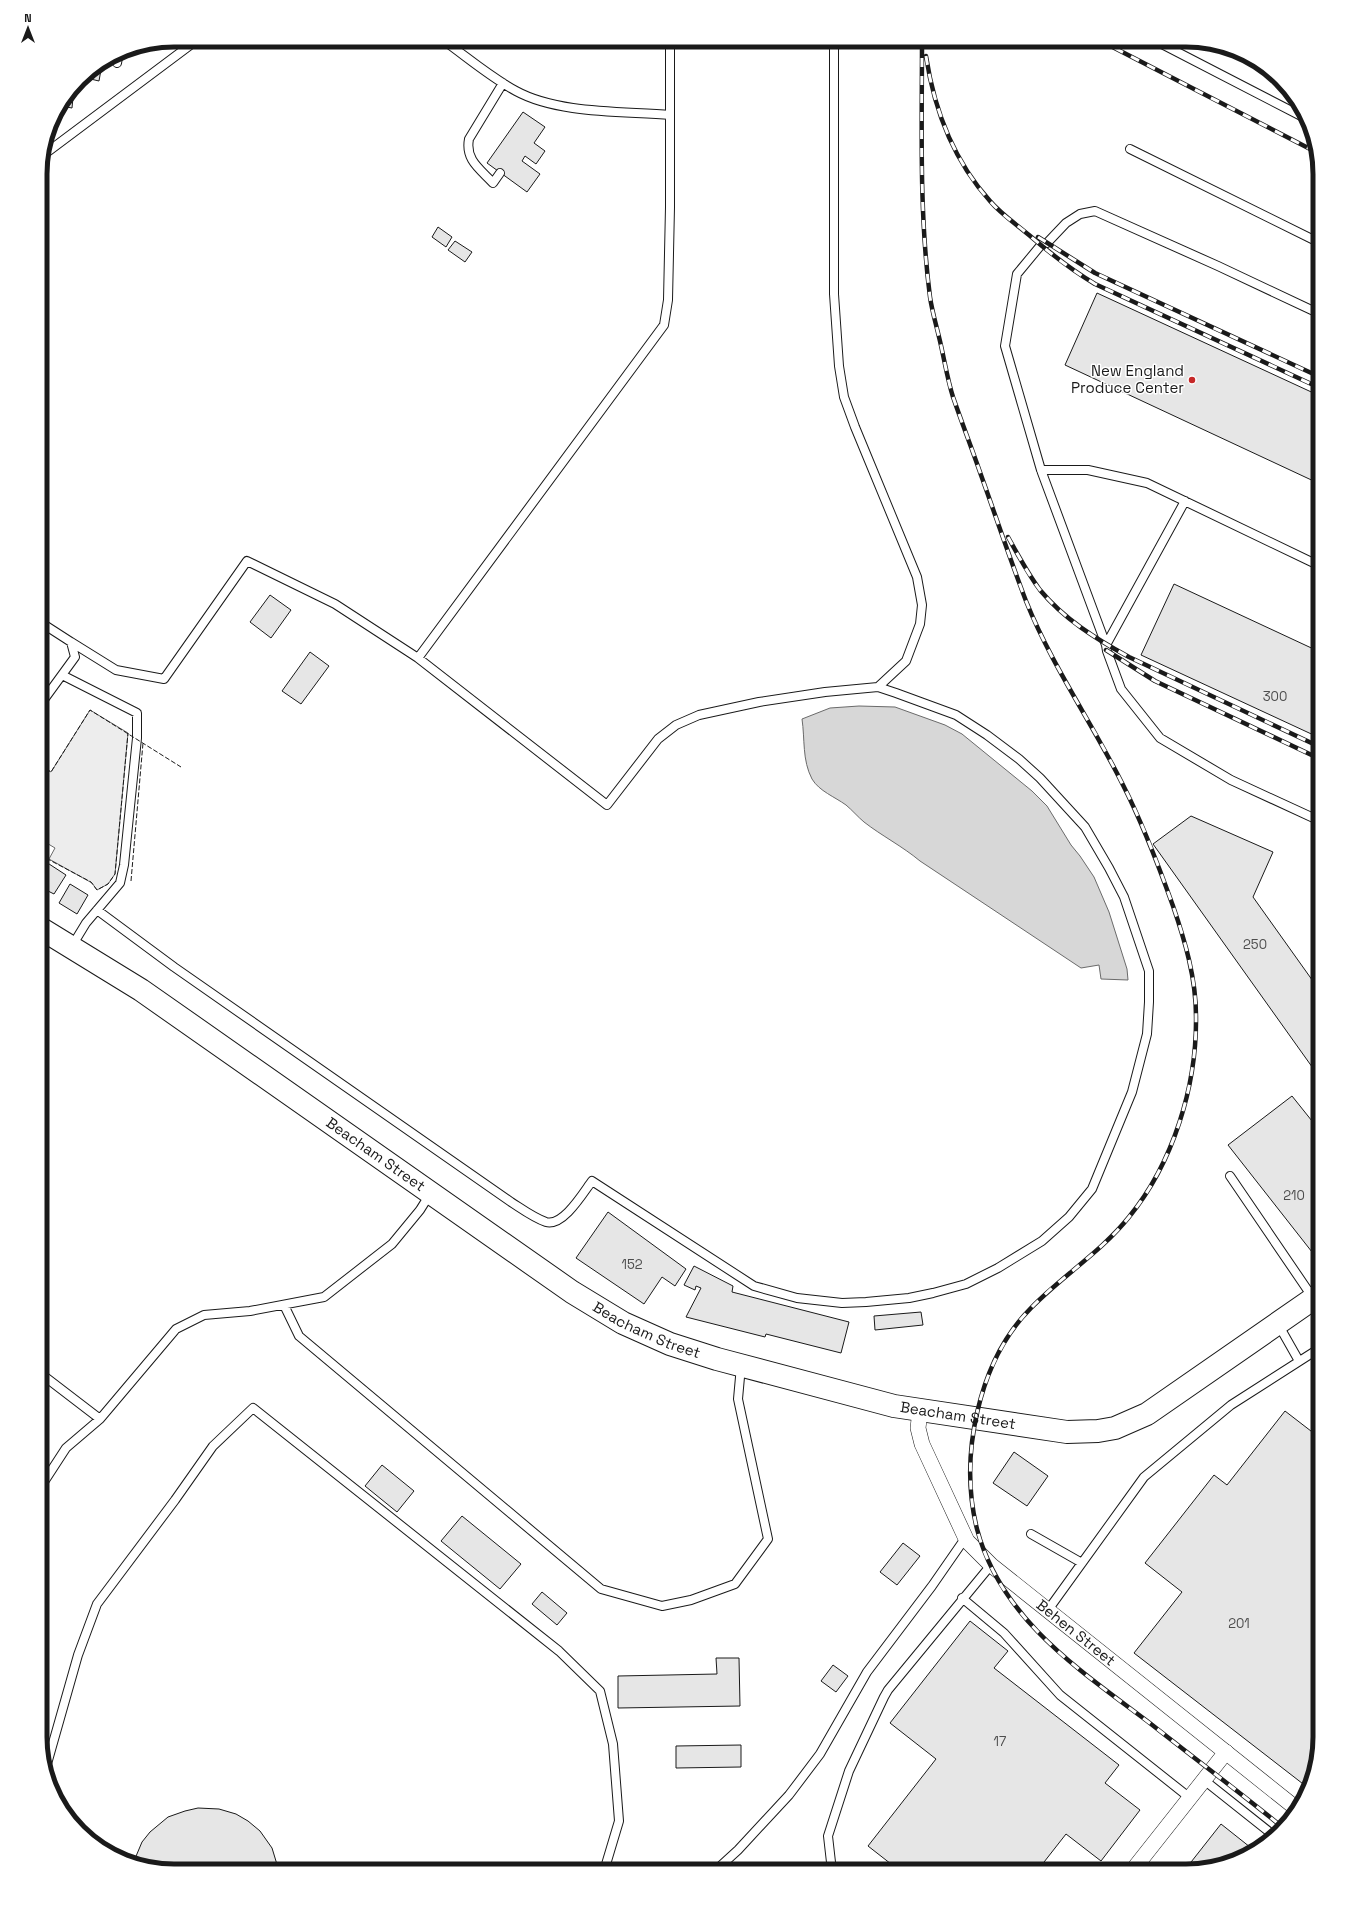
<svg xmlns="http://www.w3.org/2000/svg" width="1360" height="1911" viewBox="0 0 1360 1911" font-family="'Space Grotesk',sans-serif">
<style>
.built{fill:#ededed;stroke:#6a6a6a}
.water{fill:#d7d7d7;stroke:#6a6a6a}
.building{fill:#e6e6e6;stroke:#1a1a1a}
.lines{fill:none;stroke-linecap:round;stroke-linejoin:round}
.lane-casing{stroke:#1a1a1a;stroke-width:10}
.street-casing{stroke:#1a1a1a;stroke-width:16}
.secondary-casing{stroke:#1a1a1a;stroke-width:24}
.lane{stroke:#fff;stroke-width:8}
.street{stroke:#fff;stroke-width:15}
.secondary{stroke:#fff;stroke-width:22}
.rail-casing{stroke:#1a1a1a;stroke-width:4.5}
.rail{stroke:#fff;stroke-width:3;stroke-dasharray:9;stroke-linecap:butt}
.fence{stroke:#1a1a1a;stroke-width:1;stroke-dasharray:5 2;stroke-linecap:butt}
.poi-dot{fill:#c62828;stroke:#fff;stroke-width:1.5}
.labels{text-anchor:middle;stroke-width:3;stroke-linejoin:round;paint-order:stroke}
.number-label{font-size:13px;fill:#4d4d4d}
.poi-label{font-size:15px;fill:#1a1a1a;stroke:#fff;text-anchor:end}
.street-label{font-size:15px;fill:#1a1a1a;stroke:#fff}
.rim{fill:none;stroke:#1a1a1a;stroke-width:5}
</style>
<rect width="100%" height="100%" fill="#fff"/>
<path class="built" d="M90 710 128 733 115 874 108 884 97 890 92 883 49 859 55 848 40 839V765L51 772Z"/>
<path class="water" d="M859 706 895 707 945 725 962 734 1032 791 1047 806 1071 845 1080 856 1094 877 1109 912 1127 969 1128 980 1101 979 1099 965 1081 968 920 861C902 846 882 836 864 822 858 817 852 810 846 805 835 797 819 791 812 779 802 760 805 739 802 719L830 708Z"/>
<path class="building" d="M102 64 99 81 82 77Z
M74 87 72 108 61 106Z
M523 112 545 127 534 143 545 151 536 164 525 156 522 161 540 174 527 192 487 163Z
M438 227 452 237 446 247 432 237Z
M455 241 472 252 465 262 448 250Z
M1097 293 1320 396V484L1065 365Z
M1174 584 1320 652V738L1141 655Z
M270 595 291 610 271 638 250 622Z
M310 652 329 666 301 704 282 691Z
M1191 816 1273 852 1253 897 1320 991V1078L1153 844Z
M46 862 66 875 54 894 48 891 40 902V871Z
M70 884 88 895 77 914 59 903Z
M1292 1096 1320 1131V1245L1312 1252 1228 1145Z
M608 1212 686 1269 675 1286 662 1277 644 1304 576 1258Z
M694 1266 733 1286 732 1292 849 1322 841 1353 766 1334 765 1337 686 1317 701 1288 696 1286 695 1290 684 1285Z
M921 1312 923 1325 875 1330 874 1316Z
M1285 1411 1320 1438V1738L1307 1787 1134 1653 1182 1592 1145 1563 1214 1475 1227 1485Z
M1014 1452 1048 1476 1027 1506 993 1483Z
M382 1465 414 1491 397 1512 365 1486Z
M462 1516 521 1564 500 1589 441 1541Z
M903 1543 920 1556 897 1585 880 1572Z
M542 1592 567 1613 557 1625 532 1604Z
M970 1621 1008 1651 994 1668 1119 1765 1105 1783 1140 1810 1101 1861 1066 1834 1037 1871H900L868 1846 936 1759 890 1723Z
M716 1658H739L740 1706 618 1708V1676L717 1674Z
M833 1665 848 1676 836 1692 821 1681Z
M741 1745V1767L676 1768V1746Z
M198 1808 219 1809 236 1814 248 1821 260 1831 272 1848 279 1871H165L134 1861 142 1842 150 1832 168 1817 185 1811Z
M1221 1824 1255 1851 1253 1853 1184 1871Z"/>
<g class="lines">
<g class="lane-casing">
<path id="lane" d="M443 40C467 57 490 77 516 91 558 114 623 111 670 115
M834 40V294L839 366 844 397 855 427 917 577 922 605 920 624 906 661 878 687
M1154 40 1305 118
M117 63 119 52
M1130 149 1320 243
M42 156 197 40
M500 173 493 183C480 169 465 160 469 139L503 83
M1041 470H1088L1147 483 1320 566
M71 642 116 670 164 679 247 561 335 604 418 658 607 805 658 739 676 725 699 715 759 702 825 692 878 687 896 693 956 715 987 735 1019 759 1040 778 1085 827 1109 868 1124 897 1149 971V1002L1147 1034 1132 1092 1092 1189 1069 1217 1042 1241 998 1268 966 1284 933 1293 909 1298 866 1302 842 1303 797 1298 754 1286 592 1181C583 1193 563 1227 546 1222 534 1218 522 1209 511 1202L174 967 97 910
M1106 645 1185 501
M418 658 664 325 668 300 670 207V40
M62 675 137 713V738L124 865 120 883 86 923 72 946
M40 705 75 657 71 642 40 622
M1320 821 1231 780 1160 738 1121 689 1107 651 1106 645 1041 470 1005 346 1017 274 1041 245 1047 243 1066 223 1080 214 1095 211 1218 266 1320 314
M1230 1176 1313 1298
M284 1305 299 1336 601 1589 662 1606 691 1600 735 1584 768 1539 738 1399 741 1366
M1278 1324 1299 1361
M40 1373 100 1419 176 1329 204 1315 250 1311 324 1297 392 1244 420 1210 430 1194
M40 1488 66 1448 100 1419
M1031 1534 1082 1563
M962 1598 1004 1633 1060 1695 1190 1798
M1048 1610 1144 1477 1231 1405 1320 1348
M47 1764 78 1655 97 1604 175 1500 213 1446 253 1408 559 1651 600 1691 613 1744 619 1821 604 1871
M1204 1780 1272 1834
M715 1871 738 1850 789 1795 820 1754 867 1672 932 1586 966 1537
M832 1871 828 1836 849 1771 884 1697 888 1690 991 1565"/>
</g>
<g class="street-casing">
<g id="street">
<path id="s1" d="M920 1411 918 1428 922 1444 967 1541 991 1565 1297 1809"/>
<path d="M1132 1871 1226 1752"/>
</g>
</g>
<g class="secondary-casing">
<g id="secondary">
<path id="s2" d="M40 928 141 990 572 1292 623 1323 670 1344 717 1359 894 1406 1067 1432 1098 1431 1115 1428 1147 1414 1320 1294"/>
</g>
</g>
<use href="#lane" class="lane"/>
<use href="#street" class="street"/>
<use href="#secondary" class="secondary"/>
<g class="rail-casing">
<path id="rail" d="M922 40C922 126 919 212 930 297 932 311 936 324 939 337 944 357 947 378 953 397 962 423 972 449 981 475 996 517 1010 559 1026 601 1052 666 1091 721 1122 783 1142 822 1158 864 1173 906 1185 941 1196 978 1196 1016 1197 1086 1173 1163 1129 1217 1101 1252 1062 1276 1031 1308 978 1361 959 1457 977 1529 1001 1620 1081 1671 1151 1724 1194 1758 1238 1791 1281 1826
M1099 40 1314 151
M926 56C934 109 954 161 990 201 1001 214 1016 224 1029 235 1051 254 1070 269 1095 284L1320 388
M1038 237 1095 273 1320 377
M1008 537C1018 555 1028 574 1040 590 1064 619 1096 639 1129 657L1320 747
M1106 650 1155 681 1320 759"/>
</g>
<use href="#rail" class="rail"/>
<path class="fence" d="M40 765 51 772 90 710 181 767
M40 855 91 882 97 890 108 884 115 874 128 733
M131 881 143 743"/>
</g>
<circle class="poi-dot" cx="1192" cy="380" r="4"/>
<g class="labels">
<g class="number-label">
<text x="1275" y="701">300</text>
<text x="1255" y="949">250</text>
<text x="1294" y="1200">210</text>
<text x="632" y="1269">152</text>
<text x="1239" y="1628">201</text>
<text x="1000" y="1746">17</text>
</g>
<g class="poi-label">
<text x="1184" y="376">New England<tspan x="1184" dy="17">Produce Center</tspan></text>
</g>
<g class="street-label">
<text dy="5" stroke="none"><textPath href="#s2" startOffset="405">Beacham Street</textPath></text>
<text dy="5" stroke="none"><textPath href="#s2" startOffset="729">Beacham Street</textPath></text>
<text dy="5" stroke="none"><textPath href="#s2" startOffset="1053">Beacham Street</textPath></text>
<text dy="5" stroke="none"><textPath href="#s1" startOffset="283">Behen Street</textPath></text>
</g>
</g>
<path d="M0 0H1360V1911H0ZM174 47H1186A127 127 0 0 1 1313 174V1737A127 127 0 0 1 1186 1864H174A127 127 0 0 1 47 1737V174A127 127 0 0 1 174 47Z" fill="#fff" fill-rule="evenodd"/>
<path class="rim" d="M174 47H1186A127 127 0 0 1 1313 174V1737A127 127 0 0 1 1186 1864H174A127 127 0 0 1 47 1737V174A127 127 0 0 1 174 47Z"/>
<g transform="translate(28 28)" stroke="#ffffff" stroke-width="3" paint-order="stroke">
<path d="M0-3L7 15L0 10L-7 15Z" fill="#1a1a1a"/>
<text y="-6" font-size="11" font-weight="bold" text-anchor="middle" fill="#1a1a1a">N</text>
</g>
</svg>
